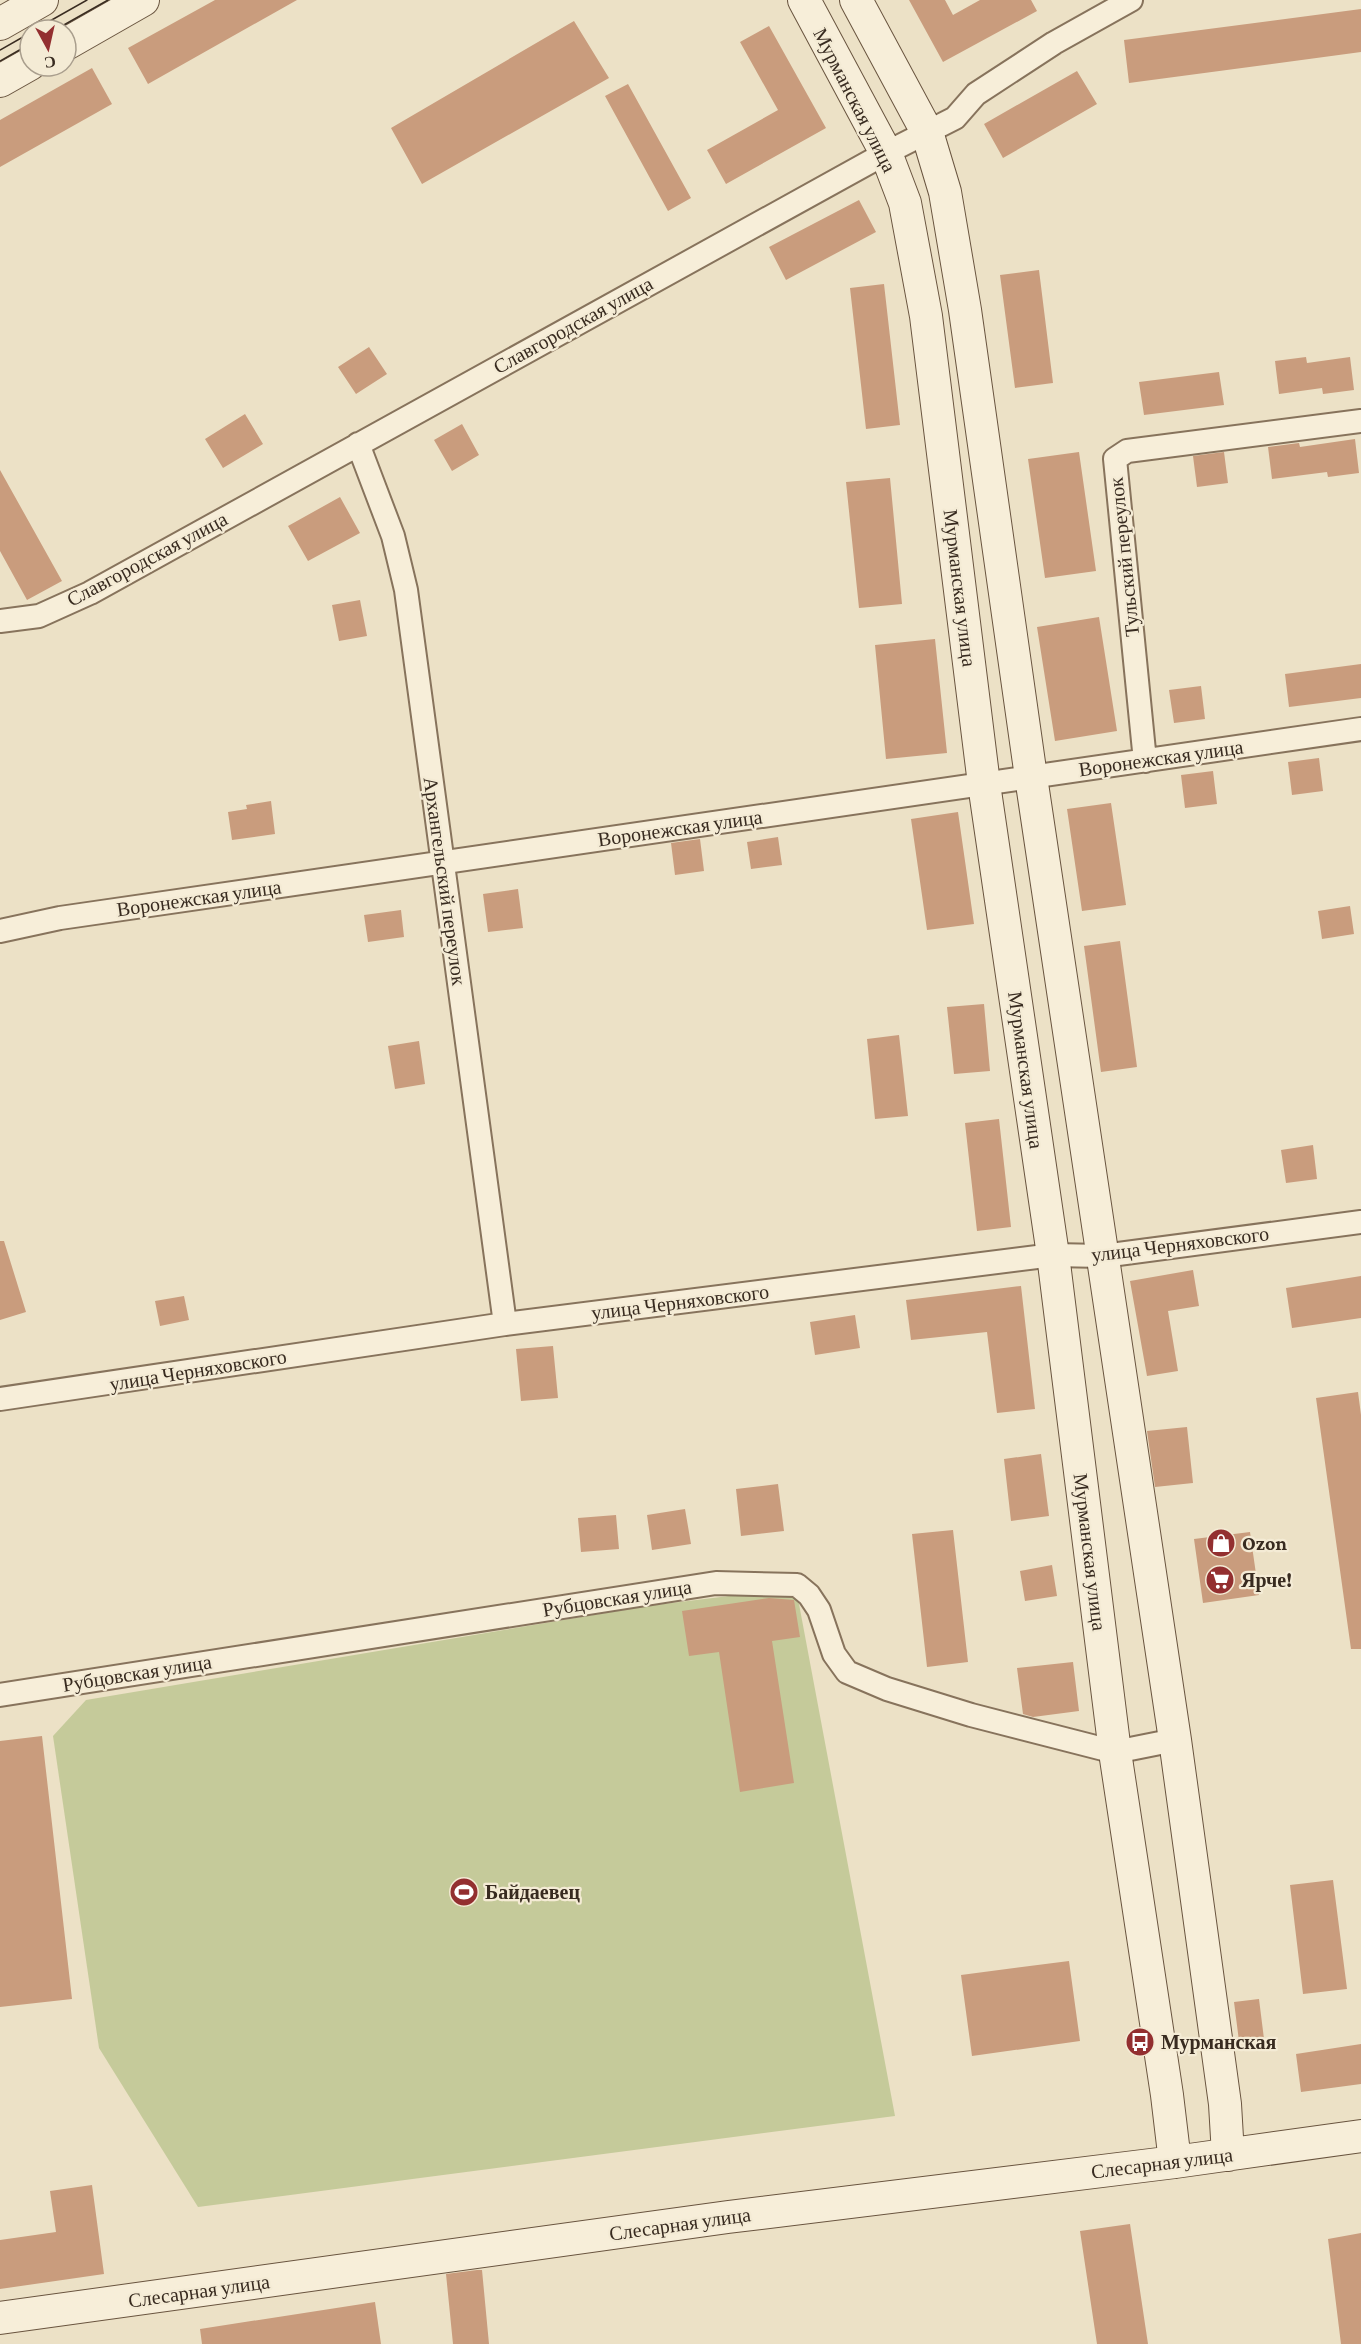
<svg xmlns="http://www.w3.org/2000/svg" width="1361" height="2344" viewBox="0 0 1361 2344" font-family="'Crimson Pro',serif">
<style>
.green{fill:#c5ca9a}
.building{fill:#c99c7d}
.lines{fill:none;stroke-linecap:round;stroke-linejoin:round}
.street-casing{stroke:#87735c;stroke-width:26}
.secondary-casing{stroke:#69543f;stroke-width:34}
.street{stroke:#f7eed9;stroke-width:22}
.secondary{stroke:#f7eed9;stroke-width:32}
.tram{stroke:#382b20;stroke-width:1.5}
.labels{text-anchor:middle;stroke-width:4.5;stroke-linejoin:round;paint-order:stroke}
.street-label{font-size:20px;fill:#382b20;stroke:#f4ebd5}
.poi-label{font-size:20px;font-weight:bold;fill:#382b20;stroke:#f4ebd5;text-anchor:start}
</style>
<rect width="100%" height="100%" fill="#ece1c6"/>
<path class="green" d="M796 1588 895 2116 198 2207 99 2048 53 1736 86 1700 647 1606Z"/>
<path class="building" d="M215 0H297L148 84 128 48Z
M909 0H945L953 15 980 0H1031L1037 11 943 62Z
M1361 9V52L1129 83 1124 40Z
M574 21 609 78 422 184 391 128Z
M769 26 826 128 726 184 707 150 778 110 740 42Z
M92 68 112 104 0 167V120Z
M1077 71 1097 104 1003 158 984 124Z
M628 84 691 198 668 211 605 96Z
M859 200 876 232 786 280 769 247Z
M1039 270 1053 383 1015 388 1000 275Z
M884 284 900 425 866 429 850 288Z
M369 347 387 374 356 394 338 367Z
M1306 357 1307 363 1350 357 1354 390 1323 394 1322 388 1279 394 1275 361Z
M1219 372 1224 405 1144 415 1139 382Z
M245 414 263 444 223 468 205 439Z
M462 424 479 455 452 471 434 440Z
M1355 439 1359 473 1328 477 1327 472 1272 479 1268 447 1299 443 1300 447Z
M1079 452 1096 571 1045 578 1028 459Z
M1224 452 1228 483 1197 487 1193 456Z
M0 470 62 581 27 600 0 551Z
M890 478 902 604 859 608 846 482Z
M340 497 360 533 308 561 288 526Z
M360 600 367 636 339 641 332 605Z
M1099 617 1117 731 1055 741 1037 627Z
M935 639 947 753 886 759 875 645Z
M1361 664V698L1289 707 1285 674Z
M1201 686 1205 719 1174 723 1169 690Z
M1319 758 1323 791 1292 795 1288 762Z
M1213 771 1217 804 1185 808 1181 775Z
M271 801 275 834 232 840 228 812 247 809 246 805Z
M1111 803 1126 905 1082 911 1067 809Z
M958 812 974 924 927 930 911 819Z
M778 837 782 865 751 869 747 842Z
M700 839 704 871 675 875 671 843Z
M518 889 523 928 488 932 483 894Z
M1350 906 1354 934 1322 939 1318 911Z
M401 910 404 937 368 942 364 915Z
M1120 941 1137 1067 1101 1072 1084 946Z
M984 1004 990 1071 954 1074 947 1007Z
M899 1035 908 1116 875 1119 867 1039Z
M419 1041 425 1084 395 1089 388 1046Z
M999 1119 1011 1227 977 1231 965 1123Z
M1313 1145 1317 1179 1286 1183 1281 1150Z
M0 1241H4L26 1312 0 1320Z
M1193 1270 1199 1306 1168 1311 1178 1371 1147 1376 1130 1281Z
M1361 1276V1318L1292 1328 1286 1288Z
M1021 1286 1035 1409 997 1413 987 1332 911 1340 906 1300Z
M184 1296 189 1320 160 1326 155 1301Z
M855 1315 860 1348 815 1355 810 1322Z
M553 1346 558 1398 521 1401 516 1349Z
M1358 1392 1361 1415V1649H1351L1316 1398Z
M1187 1427 1193 1483 1155 1487 1147 1431Z
M1041 1454 1049 1516 1011 1521 1004 1459Z
M778 1484 784 1531 741 1536 736 1489Z
M685 1509 691 1544 652 1550 647 1515Z
M616 1515 619 1549 581 1552 578 1518Z
M953 1530 968 1662 927 1667 912 1534Z
M1250 1532 1259 1595 1203 1603 1194 1539Z
M1052 1565 1057 1596 1025 1601 1020 1571Z
M769 1598 794 1600 800 1637 772 1641 794 1783 740 1792 719 1652 689 1656 682 1611Z
M1073 1662 1079 1711 1033 1717 1023 1714 1017 1668Z
M42 1736 72 1999 0 2007V1741Z
M1333 1880 1347 1989 1303 1994 1290 1885Z
M1069 1961 1080 2041 972 2056 961 1975Z
M1259 1999 1264 2039 1239 2041 1234 2002Z
M1361 2044V2084L1301 2092 1296 2054Z
M92 2185 104 2274 0 2289V2240L56 2232 50 2191Z
M1130 2224 1148 2344H1097L1080 2231Z
M1361 2233V2344H1341L1328 2239Z
M477 2270H482L489 2344H453L446 2274Z
M375 2302 381 2344H202L200 2329Z"/>
<g class="lines">
<g class="street-casing">
<path id="street" d="M358 444 393 536 406 590 505 1324
M0 621 39 616 90 593 886 153 955 118 976 94 1054 43 1131 0
M1145 761 1115 459 1127 451 1361 421
M0 931 60 918 1361 729
M0 1399 505 1324 1053 1255 1103 1256 1361 1222
M0 1695 716 1583 797 1585 809 1595 819 1610 834 1654 847 1672 887 1689 971 1715 1115 1752 1175 1740"/>
</g>
<g class="secondary-casing">
<path id="secondary" d="M804 0 886 153 905 203 926 316 984 784 1053 1255 1115 1752 1167 2095 1175 2162
M856 0 927 132 945 192 965 310 1031 777 1175 1740 1225 2104 1228 2155
M0 24 42 0
M66 44 143 0
M0 81 30 64
M0 2318 728 2217 1175 2162 1361 2136"/>
</g>
<use href="#street" class="street"/>
<use href="#secondary" class="secondary"/>
<path class="tram" d="M34 30 87 0
M55 30 108 0
M0 50 30 33
M0 61 30 44"/>
</g>
<defs>
<g id="shop-disc" transform="scale(1.5)"><circle r="9.5" fill="#932f30" stroke="#f4ebd5"/><path d="M-5-2.5h2.3a2.7 3.5 0 0 1 5.4 0H5L5.5 6h-11ZM-1.5-2.5h3a1.5 2.3 0 0 0-3 0Z" fill="#fff"/></g>
<g id="supermarket-disc" transform="scale(1.5)"><circle r="9.5" fill="#932f30" stroke="#f4ebd5"/><path d="M-6-5.5h2.5l.6 2H6L4.5 2H-2.5L-4.4-4H-6ZM-1.5 3.2a1.3 1.3 0 1 0 .1 0ZM3 3.2a1.3 1.3 0 1 0 .1 0Z" fill="#fff"/></g>
<g id="stadium-disc" transform="scale(1.5)"><circle r="9.5" fill="#932f30" stroke="#f4ebd5"/><path d="M0-5a6.5 5 0 1 0 0 10a6.5 5 0 1 0 0-10ZM-3.5-1.8h7v3.6h-7Z" fill="#fff"/></g>
<g id="bus-disc" transform="scale(1.5)"><circle r="9.5" fill="#932f30" stroke="#f4ebd5"/><path d="M-5-6H5V4H4V6H2V4H-2V6H-4V4H-5ZM-3.5-4V0h7V-4ZM-3.5 1.2v1.5H-2V1.2ZM2 1.2v1.5H3.5V1.2Z" fill="#fff"/></g>
</defs>
<g fill-rule="evenodd">
<use href="#shop-disc" x="1221" y="1543"/>
<use href="#supermarket-disc" x="1220" y="1580"/>
<use href="#stadium-disc" x="464" y="1892"/>
<use href="#bus-disc" x="1140" y="2042"/>
</g>
<g class="labels">
<g class="street-label">
<text transform="translate(855 100) rotate(63)" y="7">Мурманская улица</text>
<text transform="translate(573 325) rotate(-29)" y="7">Славгородская улица</text>
<text transform="translate(1124 557) rotate(-96)" y="7">Тульский переулок</text>
<text transform="translate(147 559) rotate(-28)" y="7">Славгородская улица</text>
<text transform="translate(960 588) rotate(83)" y="7">Мурманская улица</text>
<text transform="translate(1161 758) rotate(-8)" y="7">Воронежская улица</text>
<text transform="translate(680 828) rotate(-8)" y="7">Воронежская улица</text>
<text transform="translate(445 881) rotate(82)" y="7">Архангельский переулок</text>
<text transform="translate(199 898) rotate(-8)" y="7">Воронежская улица</text>
<text transform="translate(1026 1070) rotate(82)" y="7">Мурманская улица</text>
<text transform="translate(1180 1244) rotate(-7)" y="7">улица Черняховского</text>
<text transform="translate(680 1302) rotate(-7)" y="7">улица Черняховского</text>
<text transform="translate(198 1370) rotate(-9)" y="7">улица Черняховского</text>
<text transform="translate(1090 1552) rotate(83)" y="7">Мурманская улица</text>
<text transform="translate(617 1598) rotate(-9)" y="7">Рубцовская улица</text>
<text transform="translate(137 1673) rotate(-9)" y="7">Рубцовская улица</text>
<text transform="translate(1162 2163) rotate(-7)" y="7">Слесарная улица</text>
<text transform="translate(680 2224) rotate(-8)" y="7">Слесарная улица</text>
<text transform="translate(199 2291) rotate(-8)" y="7">Слесарная улица</text>
</g>
<g class="poi-label">
<text x="1242" y="1550">Ozon</text>
<text x="1241" y="1587">Ярче!</text>
<text x="485" y="1899">Байдаевец</text>
<text x="1161" y="2049">Мурманская</text>
</g>
</g>
<g transform="translate(48 48) rotate(172)"><circle r="28" fill="#f4ebd5" stroke="#a99e8d" stroke-width="1.5"/>
<path d="M0-4.5L10 22L0 15L-10 22Z" fill="#932f30"/>
<text y="-9" font-size="16" font-weight="bold" text-anchor="middle" fill="#382b20">С</text>
</g>
</svg>
